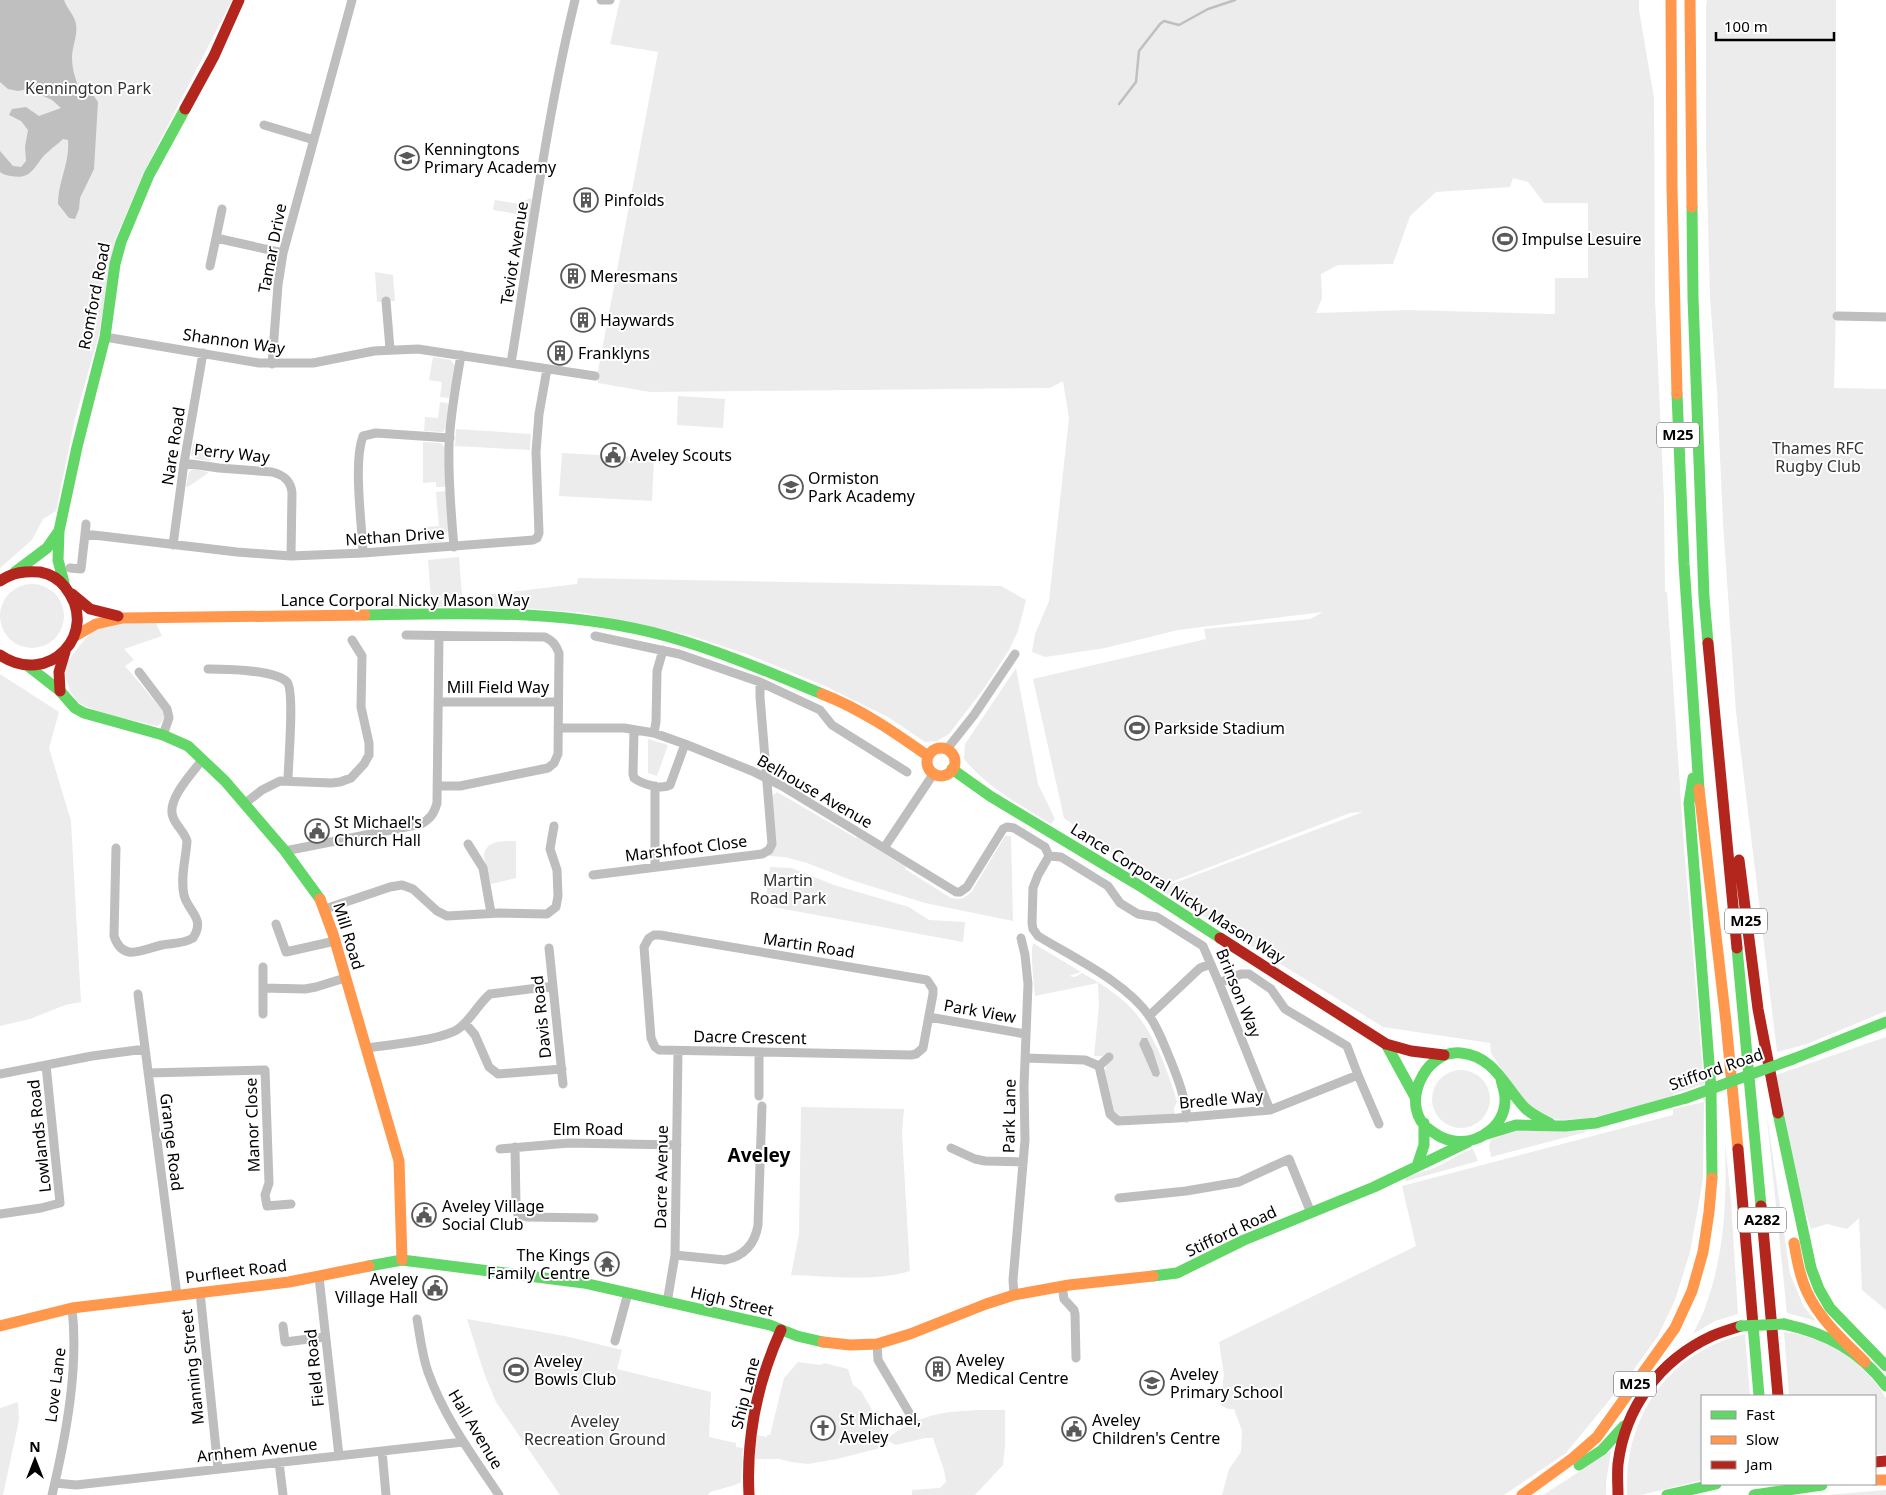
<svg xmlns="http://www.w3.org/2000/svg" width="1886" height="1495" viewBox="0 0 1886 1495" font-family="'Noto Sans',sans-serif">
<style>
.green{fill:#ececec;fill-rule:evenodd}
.water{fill:#bfbfbf}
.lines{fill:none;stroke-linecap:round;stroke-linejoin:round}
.stream{stroke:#bfbfbf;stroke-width:2.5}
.street{stroke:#bebebe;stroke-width:9}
.fast{stroke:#63d668;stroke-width:11}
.slow{stroke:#ff974d;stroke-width:11}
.jam{stroke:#b3261e;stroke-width:11}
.fast-bridge{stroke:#63d668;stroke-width:11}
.labels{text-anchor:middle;stroke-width:4;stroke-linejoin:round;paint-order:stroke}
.shield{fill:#fff;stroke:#4c4c4c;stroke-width:1}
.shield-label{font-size:15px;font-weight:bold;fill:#000}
.park-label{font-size:16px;fill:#333;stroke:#fff}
.poi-label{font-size:16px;fill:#000;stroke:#fff;text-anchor:start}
.street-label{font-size:16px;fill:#000;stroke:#fff}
.quarter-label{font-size:19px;font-weight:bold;fill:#000;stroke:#fff}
</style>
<rect width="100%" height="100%" fill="#fff"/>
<path class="green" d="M0 0H232L144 172 115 240 99 334 75 419 56 511 43 519 32 540 0 568Z
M620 0H1639V10L1654 98 1655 299 1664 501 1665 592H1667L1684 847 1704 1084 1673 1094V1097L1591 1118 1562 1120 1551 1118 1531 1107 1505 1075 1491 1053 1490 1043 1383 1027 1159 889 1363 812 1350 813 1158 887 1064 818 1033 679 1206 639 1204 629 1310 619 1323 612 1178 630 1105 648 1045 657 1032 652 1035 634 1049 601 1069 418 1063 381 1050 388 650 392 598 383V371L658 52 610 44ZM1513 178 1528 182 1544 203H1588V278H1555V314L1409 310 1316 313 1322 298 1321 274 1338 265 1393 264 1410 216 1436 192 1510 187Z
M1707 0H1836V309L1834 388 1886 389V1011L1807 1044 1777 1052 1736 712 1723 523 1717 390 1710 298 1706 145V6Z
M530 198 532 200 529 221 526 223 517 214 493 210 495 200 519 204Z
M375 272 393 275 395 301 377 302Z
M433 357 451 360 456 367 449 398 440 397 442 382 429 380Z
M678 396 725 399 723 428 677 425Z
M440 402 447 403 449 406 446 427 443 432 424 431 425 417 438 418Z
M456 429 531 434 530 450 455 446Z
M194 440 210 460V461L195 459 191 455Z
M423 442 441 443 446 449V485L444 487H436V482L423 483Z
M562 453 654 458 652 501 559 496Z
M193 469 208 472V473L188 487 186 486 189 472Z
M445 491 447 493 450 531H447V534L441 542 427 543 426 527 439 526 436 492Z
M459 557 462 595 431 600 428 560Z
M578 578 1001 586 1026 600 1018 631 1009 650 985 687 949 734 937 741 925 742 888 717 825 686 749 655 689 635 585 613 511 607H362L409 604 577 584Z
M0 616a32 32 0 1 1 64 0a32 32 0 1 1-64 0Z
M155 621 162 636 124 649 134 660 125 666 164 712 165 718 158 726C137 721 99 714 81 704 71 698 63 677 66 666 69 658 87 635 95 630 104 624 142 622 155 621Z
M1016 668 1038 784 1055 819 1051 824C1020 805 988 788 964 759L965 744Z
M0 674 59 712 49 748 71 821 81 1002 65 1005 30 1019 0 1026Z
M648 739 668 745 657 776 648 773Z
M777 792 856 838 857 837 906 867 905 869 951 898C960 900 966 898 972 891L1005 836H1011L1013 921 925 903 851 880 807 863 785 857 769 856 771 797Z
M516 841V878L491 884C490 879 484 859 484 856 485 840 504 841 516 841Z
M770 867 792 868 834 885 909 907 929 920 965 922 963 942 773 907 766 896Z
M1033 943 1081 972 1069 976 1075 977 1082 973C1100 983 1118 994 1132 1009 1153 1031 1169 1073 1177 1102L1174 1108 1175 1115 1121 1119 1113 1111 1105 1071 1106 1064 1104 1056H1094L1099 1006 1098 983 1035 996C1034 981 1030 956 1033 943Z
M1886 1037V1310L1862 1290 1859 1218 1847 1229 1827 1224 1811 1229 1798 1188 1776 1075Z
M1432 1099a29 29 0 1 1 58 0a29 29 0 1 1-58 0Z
M1704 1102 1703 1179 1690 1252 1675 1300 1658 1336 1630 1375 1566 1453 1504 1495H1222L1229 1469 1241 1452 1242 1431 1234 1409H1228L1220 1405 1224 1374 1219 1342 1416 1246 1402 1186 1673 1115V1109Z
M801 1107 904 1109 902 1133 910 1271C876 1282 826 1276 791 1275L799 1234Z
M1766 1110 1790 1274 1804 1307 1816 1321 1787 1313Z
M1511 1131H1585L1586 1132 1491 1157 1489 1146 1491 1140Z
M1725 1142 1731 1200 1738 1314 1715 1321 1693 1334C1698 1323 1704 1313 1707 1302 1725 1251 1727 1196 1725 1142Z
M1473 1149 1478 1161 1406 1181 1404 1178C1414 1174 1424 1172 1434 1168 1445 1164 1465 1150 1473 1149Z
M467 1319 565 1336 622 1350 617 1369 711 1392 709 1437 736 1443V1447L743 1448 741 1482 735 1485 710 1492 708 1495H560L496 1402 484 1373Z
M1784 1332C1826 1337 1865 1362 1886 1398V1454L1875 1455V1396H1789Z
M1745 1334 1750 1396H1702V1480L1641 1495H1627C1624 1417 1668 1352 1745 1334Z
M798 1362 821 1365 824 1363 848 1369 853 1385 861 1391 882 1427 881 1431 888 1446 837 1459 808 1464 791 1462 779 1459H755L756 1435 767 1437V1435H770L784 1378Z
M18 1402 19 1420 3 1495H0V1408Z
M979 1410H1005V1446L1003 1465 975 1495H912V1490L940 1488 946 1482 944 1470 933 1438H925L896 1445 888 1441C891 1434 896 1432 903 1428 931 1412 948 1412 979 1410Z
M1611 1451 1606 1483V1495H1543Z
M1886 1490V1495H1827Z"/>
<path class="water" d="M0 0H64C67 9 74 14 76 24 78 36 72 46 72 58 72 69 76 82 81 92L94 96 98 102 94 169 80 198 79 209 75 219 69 218 58 204C58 181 70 163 68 140L63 139C58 144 53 147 48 152 35 162 34 181 11 176 6 175 4 175 0 172V151L13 166 21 167 26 161 25 147 28 130 21 121 9 115 12 109 26 107 39 116 61 108 52 100 28 89 18 91 8 89 0 82Z
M1142 1038H1147L1153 1051 1160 1073 1158 1077 1153 1076 1139 1044Z"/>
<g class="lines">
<path class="stream" d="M1119 104 1136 82 1139 51 1160 24 1164 21 1179 25 1208 9 1235 0"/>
<path class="street" d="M601 0H610
M264 125 314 140
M216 238 222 209
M210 266 216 238 283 253
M386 301 390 349
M1837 316 1886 317
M105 337 259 363H313L374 351 418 349 595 376
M511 363C531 242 546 119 575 0
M272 364 278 285 283 253 352 0
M184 463 219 468 272 472C284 475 291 481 292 493L291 556
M86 524 85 534 237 552 291 556 363 553 533 540 537 538 539 533 536 452 539 414 547 369
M173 545 184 463 203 353
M454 547C451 513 448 480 449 446 450 415 456 385 461 355
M363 553C362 523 353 463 363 436L376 433 450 438
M70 568 81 569 85 534
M406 635 545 637C553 641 556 645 559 653L558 754 554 763 548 768 460 786H437
M208 669C226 669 275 670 287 682 295 691 288 764 288 781
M139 672 167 709 169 718 163 735
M760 682 820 710 832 725 907 772
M438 702H558
M558 728H624L654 733 685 744 752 771 782 786 884 848 934 773
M634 730 633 774 634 778C642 784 661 790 670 785L685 744
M654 733 656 722 657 671 663 650
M947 749 974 715 1015 654
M244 804 262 790 280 781 331 783 340 782 351 778 364 764 369 755V743L361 707 362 656 352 640
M468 844 483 868 491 913
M116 848 114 936C123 963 143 949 162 945 173 943 183 944 193 938 206 918 188 912 184 895 180 878 186 858 187 841 184 831 176 826 173 817 166 800 193 772 203 759
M884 848 956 892H960L967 887 1003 829 1007 827 1014 828 1045 847 1049 856
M285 851 421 824C430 819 434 814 437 803L439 636
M1049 856 1061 857 1108 886 1120 903 1138 914 1157 917 1203 946 1219 983 1270 1110
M1049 856 1038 875 1033 888 1032 923 1033 929 1038 936C1074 958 1126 982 1150 1017 1159 1030 1164 1045 1170 1059 1178 1079 1185 1096 1187 1118
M655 867V786
M593 875 762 854 769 850 772 844 760 697V682L679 654 595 636
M325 909 390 887 402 885 413 889 437 911 447 916 500 913 547 914 556 907 558 896 557 870 550 849 554 826
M276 924 286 952 335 941
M654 935H660L927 980 933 989V994L923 1048 916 1054 911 1055 659 1050 655 1047 651 1038 644 947 649 938Z
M549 948 563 1084
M263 967V988
M1219 983 1241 974H1249L1271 989 1285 1009 1347 1046 1358 1075
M138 994 177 1295
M263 1014V988L305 989 316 987 345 978
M1149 1016 1200 968 1211 964
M929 1017 1025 1034
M465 1023 475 1035 489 1067 498 1074 562 1069
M366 1048C388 1045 442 1040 458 1029 471 1020 478 1004 490 994L553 986
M1109 1057 1099 1066 1110 1114 1118 1121 1178 1118 1270 1110 1358 1075 1379 1124
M1025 1058 1085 1060 1099 1066
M148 1073 265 1070 269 1183 265 1195 267 1206 291 1204
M0 1074 92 1056 145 1049
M759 1096V1052
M515 1147 516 1205 518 1215 528 1217 594 1218
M951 1148 975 1159 985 1161 1023 1162
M500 1149 569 1143 677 1145
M1119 1198 1186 1191 1239 1182 1289 1159 1311 1213
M0 1214 41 1208 60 1203 46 1065
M675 1255 725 1260C744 1256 755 1244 758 1225L762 1106
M319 1277 339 1456
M1062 1286 1064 1299 1074 1310 1075 1314 1076 1358
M200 1292 218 1469
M1014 1295 1013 1280 1025 1140 1024 1086 1028 984 1025 955 1021 938
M667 1303 675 1255 678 1051
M417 1319C420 1336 422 1355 428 1372 444 1417 472 1455 499 1495
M283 1326 285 1342 325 1337
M615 1341 628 1293
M877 1344 878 1360 914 1421
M382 1451 386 1495
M279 1462 283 1495
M55 1483 76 1485 463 1442
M52 1495C66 1436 79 1368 72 1308"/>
<path class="fast" d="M1692 207 1693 298 1704 597 1708 643
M1677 394 1684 564 1699 789
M15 572 47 548 59 531
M64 583 58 560 59 531 77 447 105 337 115 264 121 242 149 175 185 109
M365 615C468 613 566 609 666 636 720 651 771 673 822 694
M28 666 60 691 75 708 84 713 163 735 188 746 225 781 285 851 320 899
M952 769 990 796 1140 886 1220 938
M1693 778 1689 803 1711 1089 1712 1178
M1737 948 1761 1206
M1386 1044 1415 1097
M1793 1059 1886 1022
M1501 1079C1502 1085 1505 1092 1505 1098 1506 1125 1479 1145 1454 1141 1444 1140 1437 1135 1430 1130 1398 1108 1424 1049 1461 1053 1494 1056 1505 1087 1525 1108 1532 1115 1542 1119 1551 1124
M1778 1113 1811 1268 1819 1289 1830 1308 1886 1366
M1487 1134 1516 1125 1565 1126 1596 1123 1686 1098
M1417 1166 1424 1145V1123
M369 1266 402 1260 584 1283 770 1325 797 1336 823 1342
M1153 1276 1177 1273 1244 1240 1374 1187 1468 1142
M1784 1324C1826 1333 1860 1351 1886 1386
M1753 1325 1759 1396
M1579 1465 1602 1450 1624 1426
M1667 1495 1716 1484"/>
<path class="slow" d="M1671 0 1672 188 1677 394
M1690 0 1692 207
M75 636 96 624 123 618 365 615
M822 694C861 709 894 732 928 756
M927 762a14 14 0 1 1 28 0a14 14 0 1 1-28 0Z
M1699 789 1726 1022 1738 1149
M320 899 333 934 399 1161 402 1260
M1794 1243C1797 1260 1800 1277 1807 1292 1820 1320 1844 1341 1865 1362
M0 1326 72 1308 289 1282 369 1266
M823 1342 850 1345 877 1344 910 1334 986 1304 1014 1295 1069 1285 1153 1276
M1875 1480H1886
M1522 1495 1573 1458 1597 1437 1675 1328 1692 1291 1703 1252 1709 1212 1712 1178"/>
<path class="jam" d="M185 109 214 56 239 0
M0 581C13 572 25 571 40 572 50 574 59 579 65 587 102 633 48 688 0 655
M72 594 90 609 118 616
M1708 643 1737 948
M60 691 59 672 65 652
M1739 860 1758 1009 1778 1113
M1220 938 1386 1044 1411 1051 1444 1055
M1738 1149 1753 1325
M1761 1206 1778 1396
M1875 1462 1886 1461
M749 1495C746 1437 757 1383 781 1330
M1618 1495C1618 1485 1617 1474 1618 1464 1625 1407 1660 1360 1712 1336 1721 1332 1731 1329 1741 1326"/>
<path class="fast-bridge" d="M1686 1098 1793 1059
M1741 1326 1784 1324
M1754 1495 1822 1485"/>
</g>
<defs>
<g id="school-ring" transform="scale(1.25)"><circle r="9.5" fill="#fff" stroke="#595959" stroke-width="1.5"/><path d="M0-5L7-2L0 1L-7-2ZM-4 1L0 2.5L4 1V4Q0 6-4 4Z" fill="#595959"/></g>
<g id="building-ring" transform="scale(1.25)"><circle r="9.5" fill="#fff" stroke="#595959" stroke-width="1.5"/><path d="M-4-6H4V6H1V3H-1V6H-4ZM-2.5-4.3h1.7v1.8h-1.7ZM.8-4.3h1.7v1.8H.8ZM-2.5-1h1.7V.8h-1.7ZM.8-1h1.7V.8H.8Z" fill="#595959"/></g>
<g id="stadium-ring" transform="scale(1.25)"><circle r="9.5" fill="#fff" stroke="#595959" stroke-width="1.5"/><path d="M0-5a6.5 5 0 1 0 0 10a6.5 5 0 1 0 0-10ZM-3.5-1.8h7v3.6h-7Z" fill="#595959"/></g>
<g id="civic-ring" transform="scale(1.25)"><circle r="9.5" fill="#fff" stroke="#595959" stroke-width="1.5"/><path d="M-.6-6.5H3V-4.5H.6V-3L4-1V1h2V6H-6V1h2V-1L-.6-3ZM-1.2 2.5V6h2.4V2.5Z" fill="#595959"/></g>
<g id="temple-ring" transform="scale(1.25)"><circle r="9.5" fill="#fff" stroke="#595959" stroke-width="1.5"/><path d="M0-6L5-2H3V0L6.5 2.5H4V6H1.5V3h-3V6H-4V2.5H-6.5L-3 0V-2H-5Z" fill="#595959"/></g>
<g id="church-ring" transform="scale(1.25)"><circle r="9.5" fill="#fff" stroke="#595959" stroke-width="1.5"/><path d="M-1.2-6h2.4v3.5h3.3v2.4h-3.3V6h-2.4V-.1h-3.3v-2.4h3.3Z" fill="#595959"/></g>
</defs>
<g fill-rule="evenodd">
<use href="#school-ring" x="407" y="158"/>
<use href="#building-ring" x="586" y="200"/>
<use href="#stadium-ring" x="1505" y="239"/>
<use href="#building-ring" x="573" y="276"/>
<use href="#building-ring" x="583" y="320"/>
<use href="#building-ring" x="560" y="353"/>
<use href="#civic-ring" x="613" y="455"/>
<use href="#school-ring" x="791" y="487"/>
<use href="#stadium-ring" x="1137" y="728"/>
<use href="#civic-ring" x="317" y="831"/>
<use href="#civic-ring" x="424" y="1215"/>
<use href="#temple-ring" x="607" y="1264"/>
<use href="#civic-ring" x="435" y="1288"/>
<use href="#building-ring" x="938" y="1369"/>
<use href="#stadium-ring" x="516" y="1370"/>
<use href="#school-ring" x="1152" y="1383"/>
<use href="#church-ring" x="823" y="1428"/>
<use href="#civic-ring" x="1074" y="1429"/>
</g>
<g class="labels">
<g class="shield">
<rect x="1657" y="422.5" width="42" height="25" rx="4"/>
<rect x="1725" y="908.5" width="42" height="25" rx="4"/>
<rect x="1738" y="1207.5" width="48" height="25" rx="4"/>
<rect x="1614" y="1371.5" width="42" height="25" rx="4"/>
</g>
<g class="shield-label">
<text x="1678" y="440">M25</text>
<text x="1746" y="926">M25</text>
<text x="1762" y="1225">A282</text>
<text x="1635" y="1389">M25</text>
</g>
<g class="park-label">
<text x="88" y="94">Kennington Park</text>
<text x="1818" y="454">Thames RFC<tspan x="1818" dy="18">Rugby Club</tspan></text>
<text x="788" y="886">Martin<tspan x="788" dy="18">Road Park</tspan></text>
<text x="595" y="1427">Aveley<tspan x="595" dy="18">Recreation Ground</tspan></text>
</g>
<g class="poi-label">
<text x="424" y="155">Kenningtons<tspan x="424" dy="18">Primary Academy</tspan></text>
<text x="604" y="206">Pinfolds</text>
<text x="1522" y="245">Impulse Lesuire</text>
<text x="590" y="282">Meresmans</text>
<text x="600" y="326">Haywards</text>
<text x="578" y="359">Franklyns</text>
<text x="630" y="461">Aveley Scouts</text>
<text x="808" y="484">Ormiston<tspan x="808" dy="18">Park Academy</tspan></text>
<text x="1154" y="734">Parkside Stadium</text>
<text x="334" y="828">St Michael's<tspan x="334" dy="18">Church Hall</tspan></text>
<text x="442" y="1212">Aveley Village<tspan x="442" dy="18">Social Club</tspan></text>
<text x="590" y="1261" text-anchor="end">The Kings<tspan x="590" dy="18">Family Centre</tspan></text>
<text x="418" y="1285" text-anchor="end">Aveley<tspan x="418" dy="18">Village Hall</tspan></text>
<text x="956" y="1366">Aveley<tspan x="956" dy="18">Medical Centre</tspan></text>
<text x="534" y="1367">Aveley<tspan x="534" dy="18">Bowls Club</tspan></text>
<text x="1170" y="1380">Aveley<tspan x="1170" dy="18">Primary School</tspan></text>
<text x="840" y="1425">St Michael,<tspan x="840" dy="18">Aveley</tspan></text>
<text x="1092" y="1426">Aveley<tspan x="1092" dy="18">Children's Centre</tspan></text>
</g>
<g class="street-label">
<text transform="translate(272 248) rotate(-79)" y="6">Tamar Drive</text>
<text transform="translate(514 253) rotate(-81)" y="6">Teviot Avenue</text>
<text transform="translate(94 296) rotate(-79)" y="6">Romford Road</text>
<text transform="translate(234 341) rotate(8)" y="6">Shannon Way</text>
<text transform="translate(173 446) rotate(-81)" y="6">Nare Road</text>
<text transform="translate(232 453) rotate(6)" y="6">Perry Way</text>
<text transform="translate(395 536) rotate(-4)" y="6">Nethan Drive</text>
<text x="405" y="606">Lance Corporal Nicky Mason Way</text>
<text x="498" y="693">Mill Field Way</text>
<text transform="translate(815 791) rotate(30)" y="6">Belhouse Avenue</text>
<text transform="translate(686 848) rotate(-7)" y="6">Marshfoot Close</text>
<text transform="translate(1178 893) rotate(32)" y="6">Lance Corporal Nicky Mason Way</text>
<text transform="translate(349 936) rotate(73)" y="6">Mill Road</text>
<text transform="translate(809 945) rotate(9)" y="6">Martin Road</text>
<text transform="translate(1239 993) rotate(68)" y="6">Brinson Way</text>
<text transform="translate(980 1011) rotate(10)" y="6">Park View</text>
<text transform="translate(541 1017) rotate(-96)" y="6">Davis Road</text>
<text transform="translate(750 1037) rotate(1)" y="6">Dacre Crescent</text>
<text transform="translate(1716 1069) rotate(-19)" y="6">Stifford Road</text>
<text transform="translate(1221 1099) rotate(-5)" y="6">Bredle Way</text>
<text transform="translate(1009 1116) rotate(-89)" y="6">Park Lane</text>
<text transform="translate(252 1125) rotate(-92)" y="6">Manor Close</text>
<text x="588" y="1135">Elm Road</text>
<text transform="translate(39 1136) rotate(-96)" y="6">Lowlands Road</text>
<text transform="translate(172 1142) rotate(83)" y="6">Grange Road</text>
<text transform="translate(661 1177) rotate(-89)" y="6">Dacre Avenue</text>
<text transform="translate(1231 1231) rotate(-25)" y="6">Stifford Road</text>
<text transform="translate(236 1271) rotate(-7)" y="6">Purfleet Road</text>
<text transform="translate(732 1301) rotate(13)" y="6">High Street</text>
<text transform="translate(192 1367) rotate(-96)" y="6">Manning Street</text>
<text transform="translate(314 1368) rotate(-96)" y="6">Field Road</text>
<text transform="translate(55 1385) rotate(-83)" y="6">Love Lane</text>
<text transform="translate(745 1393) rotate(-76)" y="6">Ship Lane</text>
<text transform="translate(476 1429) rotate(59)" y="6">Hall Avenue</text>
<text transform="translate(257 1450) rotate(-6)" y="6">Arnhem Avenue</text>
</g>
<g class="quarter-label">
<text x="759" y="1162">Aveley</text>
</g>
</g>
<rect x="1701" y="1395" width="175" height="90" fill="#ffffff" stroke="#999999"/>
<rect x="1711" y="1411" width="25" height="8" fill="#63d668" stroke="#999999"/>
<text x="1746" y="1420" font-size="15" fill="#000000">Fast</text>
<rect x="1711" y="1436" width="25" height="8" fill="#ff974d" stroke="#999999"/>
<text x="1746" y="1445" font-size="15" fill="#000000">Slow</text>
<rect x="1711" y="1461" width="25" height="8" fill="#b3261e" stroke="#999999"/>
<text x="1746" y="1470" font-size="15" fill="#000000">Jam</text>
<g transform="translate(35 1460)" stroke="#ffffff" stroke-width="4" paint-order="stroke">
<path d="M0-4L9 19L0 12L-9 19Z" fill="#000000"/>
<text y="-8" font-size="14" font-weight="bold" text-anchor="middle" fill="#000000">N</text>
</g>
<path d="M1716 32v8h118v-8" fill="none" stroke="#000000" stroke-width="2.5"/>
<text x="1724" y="32" font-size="15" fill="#000000" stroke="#ffffff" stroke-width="4" paint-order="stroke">100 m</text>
</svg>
